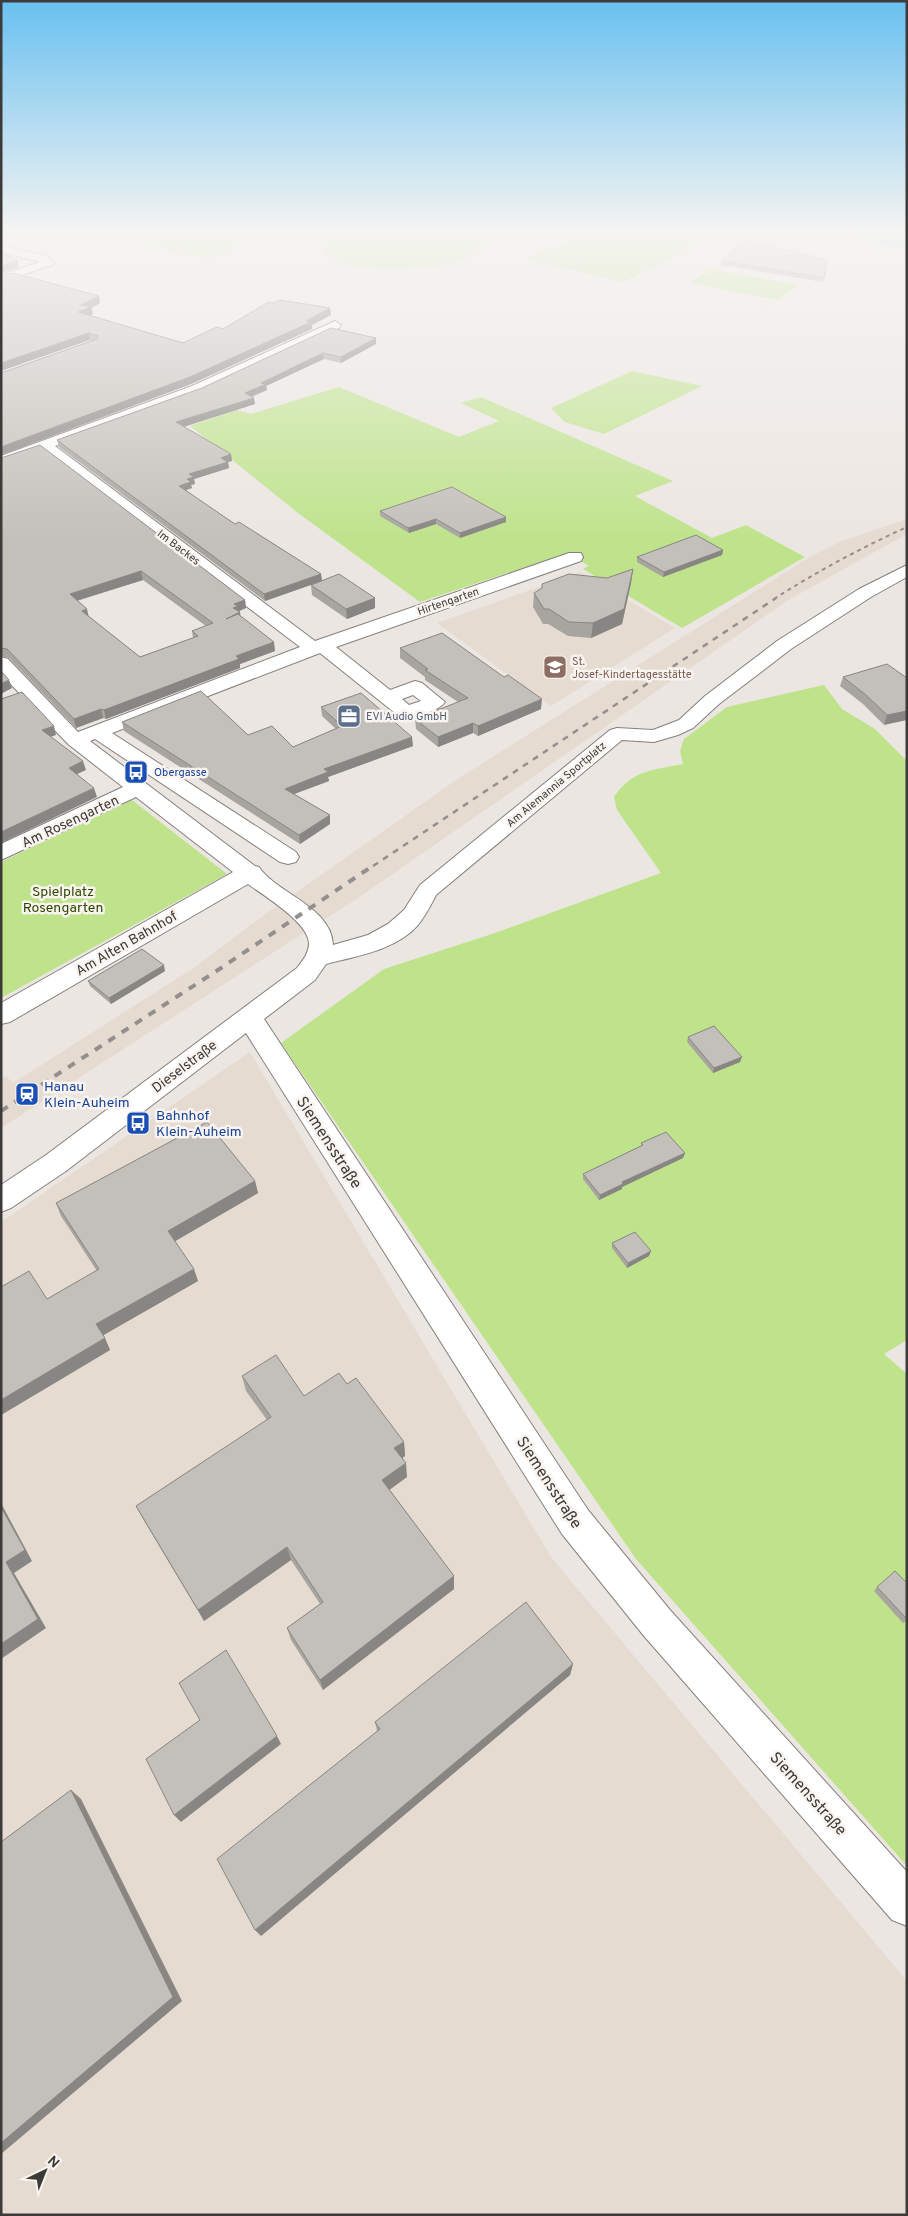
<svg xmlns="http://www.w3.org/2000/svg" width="908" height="2216" viewBox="0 0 908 2216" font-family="Overpass,sans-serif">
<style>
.built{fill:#e6dbd1}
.green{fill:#bee38b}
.water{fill:#4ad2fb}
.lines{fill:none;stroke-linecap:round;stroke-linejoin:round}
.minor-casing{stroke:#85807c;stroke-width:2}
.minor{fill:#fff;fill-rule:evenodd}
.rail-far2{stroke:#938f8c;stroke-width:2;stroke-dasharray:4 4;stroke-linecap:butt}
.rail-far1{stroke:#938f8c;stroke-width:2.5;stroke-dasharray:6 6;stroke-linecap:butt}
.rail{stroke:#938f8c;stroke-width:4;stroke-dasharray:8 8;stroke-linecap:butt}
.wall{fill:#a8a4a0;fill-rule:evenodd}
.shaded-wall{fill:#888682}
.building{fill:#c3bfba;stroke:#888682;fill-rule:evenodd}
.labels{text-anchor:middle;stroke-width:5;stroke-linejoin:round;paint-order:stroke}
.far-street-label{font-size:11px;fill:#3d3b39;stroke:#f9f4ef}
.far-education-label{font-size:11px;fill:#785e54;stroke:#f9f4ef;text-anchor:start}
.far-service-label{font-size:11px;fill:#4e5e75;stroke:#f9f4ef;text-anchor:start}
.far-transit-label{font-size:11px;fill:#164399;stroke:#f9f4ef;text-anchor:start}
.street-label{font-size:14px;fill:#3d3b39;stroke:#f9f4ef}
.park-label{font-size:14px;fill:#304600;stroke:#f9f4ef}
.transit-label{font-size:14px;fill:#164399;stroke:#f9f4ef;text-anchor:start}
.near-street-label{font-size:16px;fill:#3d3b39;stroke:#f9f4ef}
</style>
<rect width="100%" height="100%" fill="#ece6e2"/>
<path class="built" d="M907 519V534L790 599 355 900 1 1128V1079L6 1076 13 1083 195 967 267 913 456 780 808 558 839 542Z
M581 572 675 628 551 706 437 623Z
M250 1052 551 1557 907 1981V2215H1V1222Z"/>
<path class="green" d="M65 230H279L209 259Z
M324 230H512C495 241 475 257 455 262 433 269 321 278 321 242L306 239Z
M592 230H675L713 239 623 282 525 259Z
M711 269 798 285 778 300 690 283Z
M632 371 702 386 604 434 565 422 551 408Z
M339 387 459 437 499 421 461 403 481 397 673 481 635 496 712 538 746 525 805 557 682 628 583 569 589 566 567 553 420 602 298 513 190 426 236 410 251 414Z
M824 685 842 709 875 729 907 761V1340L884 1354 907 1374V1866L636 1559 281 1043 384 969 495 933 661 873 617 810 614 797C632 770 653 770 683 764L680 751 684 739 727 707Z
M132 800 227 874 1 998V862Z"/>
<path class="water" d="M828 230H907V250Z"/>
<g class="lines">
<g class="minor-casing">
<path id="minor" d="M1 246 47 256 54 263 52 265 1 282V275L40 262 1 252Z
M335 321 341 325 339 328 202 392 55 446 315 641 569 553H581L583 557 581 561 336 647 390 690 415 681 422 683 445 702C439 711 411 720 400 717L320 653 112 733 296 852 299 857 296 862 288 864 280 862 95 739 90 741 255 866 259 867C276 893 332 907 333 945L368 935 388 924 404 910 420 885 610 730 617 728 653 730 679 720 705 696 777 641 859 589 907 565V577L871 597 791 649 719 704 693 728 678 735 654 742 622 740 436 895C431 905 425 916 418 925 396 950 357 956 326 964L315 980 264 1019 588 1510 670 1610 907 1872V1926L892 1920 644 1636 562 1534 246 1033 66 1171 11 1208 1 1212V1185L46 1155 297 968C303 960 309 953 309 943 308 922 264 896 248 884L10 1022 1 1024V1003L233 872 136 797 1 860V844L123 787 68 744 1 674V657L8 659 78 732 300 647 42 451 1 465V456L192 386ZM413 695 421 701 409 705 402 699Z"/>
</g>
<use href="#minor" class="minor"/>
<path class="rail-far2" d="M774 599C816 572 861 548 907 527"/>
<path class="rail-far1" d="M373 866 776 598"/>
<path class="rail" d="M1 1111 221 968 374 865"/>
</g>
<path class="wall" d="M827 260 823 282 720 265 721 261Z
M1 276 100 303 91 307 93 314 90 316 183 343 223 329 330 308 331 315 312 325V329L191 384 1 455V373L91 341Z
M331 328 376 344 341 363 324 359 266 386 267 390 252 397 255 404 183 427 231 454 232 461 228 462 229 468 194 479 195 484 191 485 192 488 186 490 235 524 321 574 322 581 265 601 59 447 57 440 202 388Z
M1 458 245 600 246 608 239 611 240 616 275 651 240 664V668L106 719 103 718 76 728 9 658 1 656ZM143 580 206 626 192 631 193 638 140 657 89 617 77 601Z
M380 511 506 522 460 538 436 524 409 533 380 516Z
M723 550 722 555 663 577 637 562V557Z
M633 569 631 583 622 624 591 638 568 636 548 624H543L533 607 534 593 607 578Z
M311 585 375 608 347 619 312 595Z
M400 648 541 709 478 736 473 733 438 747 416 729 415 719 458 702 425 680V677L400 658Z
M843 677 907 678 884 725 863 704 840 686Z
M321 707 413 746 328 777 329 781 294 794 330 815V824L300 844 124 731 122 722 248 735 293 747 336 729 322 716Z
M165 971 111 1004 90 986 88 981Z
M688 1037 740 1062 713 1073 687 1042Z
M641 1143 685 1153 683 1158 622 1187V1189L599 1200 583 1179V1174L641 1146Z
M255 1181 258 1193 175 1241 198 1281 103 1335 110 1350 1 1415V1287L47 1299 97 1271 61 1216 56 1203Z
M612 1243 649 1256 627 1268 612 1248Z
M242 1376 304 1396 347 1384 404 1442 405 1456 402 1458 407 1477 389 1489 454 1576V1589L323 1690 291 1640 287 1628 320 1604 291 1560 204 1621 143 1519 136 1506 267 1420 246 1391Z
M907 1583V1620L903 1623 874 1591 877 1587Z
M573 1664 570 1675 261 1936 377 1731 375 1722Z"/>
<path class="shaded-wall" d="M17 260 19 267 1 273V266Z
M99 296 100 303 91 308V307L93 314 80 319 78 312 81 305Z
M330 308 331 315 312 325V329L191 384 1 455V447L306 321Z
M89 333 90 340 1 371V363Z
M376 338V344L341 363V357Z
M323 353 324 359 266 386 267 390 245 399V393L261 383Z
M254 398 255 404 177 429 176 422Z
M231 454 232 461 228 462 229 468 194 479 195 484 191 485 192 488 180 492 179 486 187 479 189 474 221 458Z
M506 517V522L460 538V533Z
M436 519V524L409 533 408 528Z
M723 550 722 555 663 577 664 572Z
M633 569 631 583 622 624 591 638 593 623Z
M141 571 143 580 72 602 70 594Z
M321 574 322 581 265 601 264 594Z
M375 598V608L347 619 346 609Z
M245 600 246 608 239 611V613L240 612 241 621 227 627 234 604Z
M87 609 89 618 82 611Z
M274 642 275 651 240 664V668L106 719 104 710 236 656Z
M9 680 12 688 1 694V684Z
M542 699 541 709 478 736V726Z
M101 709 103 718 76 728 74 719Z
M907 711V720L884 725 887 715Z
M473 723V733L438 747V737Z
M54 726 56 735 44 739 42 730Z
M412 737 413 746 328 777 329 781 286 797 285 789 324 769Z
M83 761 86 770 71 777 69 768Z
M94 788 97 797 1 843V832Z
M330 815V824L300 844 299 835Z
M164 965 165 971 111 1004 109 998Z
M742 1057 740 1062 713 1073 714 1068Z
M685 1153 683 1158 622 1187V1189L599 1200 600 1195 622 1182Z
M255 1181 258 1193 172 1243 168 1231Z
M651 1251 649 1256 627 1268 628 1263Z
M194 1269 198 1281 102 1336 96 1324Z
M105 1338 110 1350 1 1415V1400Z
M404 1442 405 1456 396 1463 394 1448Z
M406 1463 407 1477 384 1494 382 1480Z
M1 1503 32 1561 14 1573 46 1628 1 1659V1644L6 1562Z
M287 1547 291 1560 204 1621 198 1610Z
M454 1576V1589L323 1690 320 1680Z
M573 1664 570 1675 261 1936 255 1930Z
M277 1736 281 1744 181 1822 174 1815Z
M71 1790 81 1799 182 2001 1 2154V2143Z"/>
<path class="building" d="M746 240 827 260 824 278 721 261Z
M1 253 17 260 1 266Z
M13 273 99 296 81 305 91 307 78 312 183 343 217 327 223 329 269 302 274 303 280 300 330 308 306 321 311 322 190 377 1 447V373L97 339 98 336 89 333 1 363V276Z
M331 328 376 338 341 357 323 353 261 383 266 384 245 393 254 398 176 422 231 454 221 458 228 462 189 474 194 477 187 479 191 482 179 486 235 524 239 522 321 574 264 594 57 440 202 388Z
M40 445 245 600 234 604 238 606 233 608 240 612 226 619 238 614 274 642 236 656 239 659 104 710 101 709 74 719 7 649 1 648V458ZM141 571 213 623 192 631 198 636 140 657 82 611 87 609 70 594Z
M452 487 506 517 460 533 436 519 408 528 380 511Z
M696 535 723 550 664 572 637 557Z
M633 569 624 609 593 623 569 622 549 609H544L534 593 542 588V584L569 574 607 578Z
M339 574 375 598 346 609 311 585Z
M442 633 504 677 508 675 542 699 478 726 473 723 438 737 415 719 468 698 425 670 428 669 400 648Z
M887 664 907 678V711L887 715 866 695 843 677Z
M1 671 9 680 1 684Z
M201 691 248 735 272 726 293 747 342 726 321 707 361 693 412 737 324 769 328 772 285 789 330 815 299 835 122 722Z
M22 692 54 726 42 730 83 761 69 768 94 788 1 832V699Z
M142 949 164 965 109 998 88 981Z
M714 1026 742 1057 714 1068 688 1037Z
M207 1122 255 1181 168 1231 194 1269 96 1324 105 1338 1 1400V1287L29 1271 47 1299 99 1269 56 1203Z
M666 1132 685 1153 622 1182 623 1184 600 1195 583 1174 643 1145 641 1143Z
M635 1232 651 1251 628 1263 612 1243Z
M276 1355 304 1396 339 1373 347 1384 356 1378 404 1442 394 1448 406 1463 382 1480 454 1576 320 1680 287 1628 323 1602 287 1547 198 1610 136 1506 271 1417 242 1376Z
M1 1507 25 1550 6 1562 38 1619 1 1644Z
M895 1571 907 1583V1619L877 1587Z
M526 1602 573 1664 255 1930 217 1859 380 1729 375 1722Z
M226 1650 277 1736 174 1815 146 1759 200 1720 179 1683Z
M71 1790 173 1997 1 2143V1842Z"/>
<linearGradient id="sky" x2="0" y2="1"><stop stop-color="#69c0f0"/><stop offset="0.43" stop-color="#f6f4f2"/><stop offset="1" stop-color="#f6f4f2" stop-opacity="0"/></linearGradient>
<rect width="908" height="541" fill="url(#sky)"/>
<defs>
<g id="school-square" transform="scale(1.25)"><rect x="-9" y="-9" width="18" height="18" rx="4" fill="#8d6e63" stroke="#f9f4ef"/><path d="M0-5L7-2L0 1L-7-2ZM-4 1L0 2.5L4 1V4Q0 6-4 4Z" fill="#fff"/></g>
<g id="office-square" transform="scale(1.25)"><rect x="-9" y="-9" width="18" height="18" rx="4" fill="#5c6f8a" stroke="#f9f4ef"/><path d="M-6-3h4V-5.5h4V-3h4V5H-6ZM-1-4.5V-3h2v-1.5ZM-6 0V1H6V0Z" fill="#fff"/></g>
<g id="bus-square" transform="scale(1.25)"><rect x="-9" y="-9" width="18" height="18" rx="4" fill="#1a4fb4" stroke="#f9f4ef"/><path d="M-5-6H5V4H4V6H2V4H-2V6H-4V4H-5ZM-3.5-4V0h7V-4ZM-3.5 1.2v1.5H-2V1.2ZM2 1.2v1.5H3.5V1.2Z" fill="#fff"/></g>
<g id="station-square" transform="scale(1.25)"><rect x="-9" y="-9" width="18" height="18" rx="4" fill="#1a4fb4" stroke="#f9f4ef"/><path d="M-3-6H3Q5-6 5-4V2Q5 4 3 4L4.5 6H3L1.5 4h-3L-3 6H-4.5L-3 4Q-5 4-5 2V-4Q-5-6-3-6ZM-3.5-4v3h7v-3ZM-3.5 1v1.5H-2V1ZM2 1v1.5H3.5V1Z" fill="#fff"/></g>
</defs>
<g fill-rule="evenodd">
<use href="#school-square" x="555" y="667"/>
<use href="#office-square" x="349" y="716"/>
<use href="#bus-square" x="136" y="772"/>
<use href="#station-square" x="27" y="1094"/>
<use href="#bus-square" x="138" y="1123"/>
</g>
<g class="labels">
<g class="far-street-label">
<text transform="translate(179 547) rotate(37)" y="4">Im Backes</text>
<text transform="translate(448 601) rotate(-19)" y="4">Hirtengarten</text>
<text transform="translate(556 784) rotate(-40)" y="4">Am Alemannia Sportplatz</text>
</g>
<g class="far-education-label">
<text x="572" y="665">St.<tspan x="572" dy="13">Josef-Kindertagesstätte</tspan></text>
</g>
<g class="far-service-label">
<text x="366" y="720">EVI Audio GmbH</text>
</g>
<g class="far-transit-label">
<text x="154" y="776">Obergasse</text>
</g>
<g class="street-label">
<text transform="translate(70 821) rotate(-25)" y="5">Am Rosengarten</text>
<text transform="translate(126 943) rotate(-30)" y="5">Am Alten Bahnhof</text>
<text transform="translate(184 1066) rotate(-37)" y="5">Dieselstraße</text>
</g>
<g class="park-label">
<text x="63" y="896">Spielplatz<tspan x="63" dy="16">Rosengarten</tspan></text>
</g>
<g class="transit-label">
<text x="44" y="1091">Hanau<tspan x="44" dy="16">Klein-Auheim</tspan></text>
<text x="156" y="1120">Bahnhof<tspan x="156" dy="16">Klein-Auheim</tspan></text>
</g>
<g class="near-street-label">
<text transform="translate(330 1142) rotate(57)" y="6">Siemensstraße</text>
<text transform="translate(550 1482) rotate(57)" y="6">Siemensstraße</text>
<text transform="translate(809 1793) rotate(48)" y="6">Siemensstraße</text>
</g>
</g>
<rect width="908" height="2216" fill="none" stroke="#3d3b39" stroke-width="5"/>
<g transform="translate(45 2171) rotate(43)" stroke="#f9f4ef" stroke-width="4" paint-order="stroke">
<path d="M0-4L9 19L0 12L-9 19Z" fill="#3d3b39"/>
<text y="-8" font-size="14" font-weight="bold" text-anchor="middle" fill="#3d3b39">N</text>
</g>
</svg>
